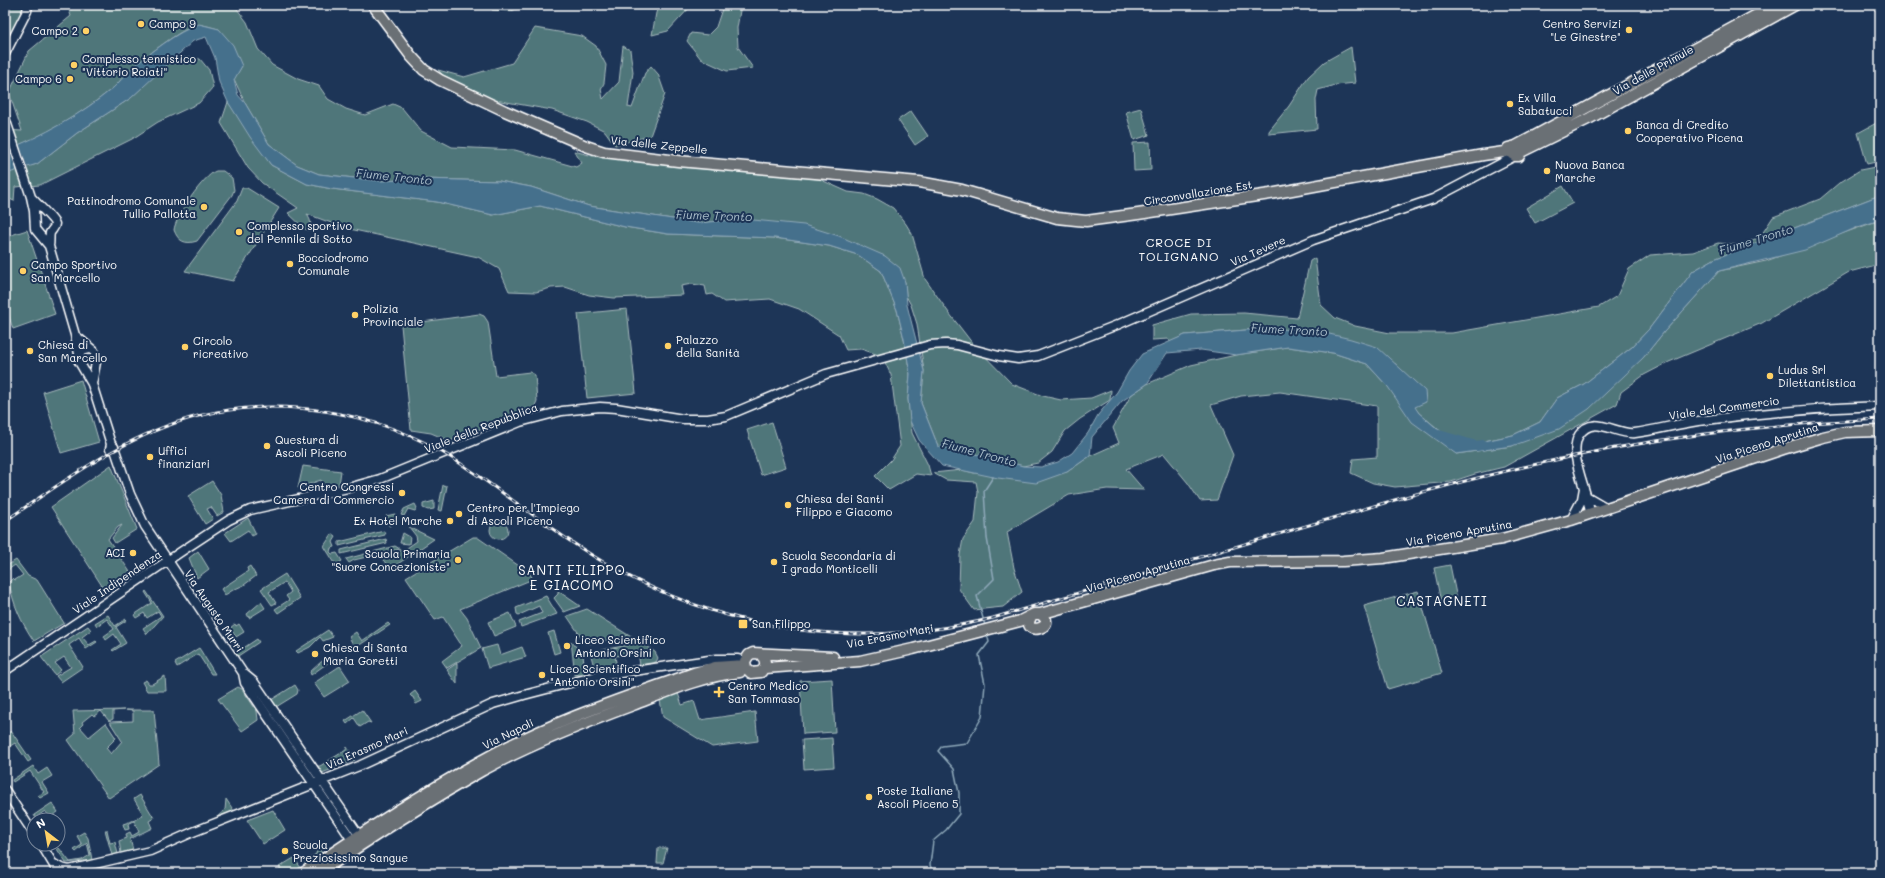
<svg xmlns="http://www.w3.org/2000/svg" width="1885" height="878" viewBox="0 0 1885 878" font-family="Mali,sans-serif">
<style>
.green{fill:#4f767a;stroke:#a7babc}
.water{fill:#45708c;stroke:#8fa9ba}
.pier{fill:#1d3557}
.lines{fill:none;stroke-linecap:round;stroke-linejoin:round}
.stream{stroke:#8fa9ba;stroke-width:1.5}
.river{stroke:#45708c;stroke-width:10}
.minor-casing{stroke:#fff;stroke-width:11}
.major-casing{stroke:#fff;stroke-width:13}
.minor{stroke:#1d3557;stroke-width:8}
.major{stroke:#6b6f75;stroke-width:10}
.rail-casing{stroke:#fff;stroke-width:3}
.rail{stroke:#1d3557;stroke-width:1.5;stroke-dasharray:4.5;stroke-linecap:butt}
.poi-dot{fill:#ffd166;stroke:#1d3557;stroke-width:1.5}
.labels{text-anchor:middle;stroke-width:4;stroke-linejoin:round;paint-order:stroke}
.poi-label{font-size:11px;fill:#fff;stroke:#1d3557;text-anchor:start}
.street-label{font-size:11px;fill:#fff;stroke:#1d3557}
.water-label{font-size:12px;font-style:italic;fill:#abbfcb;stroke:#1d3557}
.neighbourhood-label{font-size:12px;letter-spacing:1px;fill:#fff;stroke:#1d3557}
.quarter-label{font-size:13px;letter-spacing:1px;fill:#fff;stroke:#1d3557}
</style>
<rect width="100%" height="100%" fill="#1d3557"/>
<filter id="ink" filterUnits="userSpaceOnUse"><feTurbulence type="fractalNoise" baseFrequency=".025" numOctaves="2"/><feDisplacementMap in="SourceGraphic" scale="8" xChannelSelector="R" yChannelSelector="G"/><feConvolveMatrix kernelMatrix="1 2 1 2 8 2 1 2 1" color-interpolation-filters="sRGB"/></filter>
<g filter="url(#ink)">
<path class="green" d="M5 5H30L14 40 8 37 5 43Z
M82 5H234L247 22 258 49 272 65 298 79 319 86 328 99 346 109 365 115 393 104 402 108 421 131 452 147 515 150 576 167 582 163 574 151 593 156 671 166 819 179 848 192 864 194 877 199 893 208 906 224 912 234 925 279 949 313 973 344 1012 384 1043 396 1061 400 1091 398 1111 390 1110 400 1080 419 1065 431 1052 452 1038 463 1023 466 1002 460 938 446 921 403 924 371 917 324 911 305 906 296 905 282 885 256 743 219 698 223 589 206 531 187 499 181 421 179 381 181 319 174 297 165 269 144 245 103 234 79 242 66 219 29C213 28 204 24 198 25 184 26 144 58 132 68 125 74 120 82 113 88 81 114 44 137 5 150V130L22 131 9 93 29 51 71 16 69 10Z
M493 5H529L511 11 492 10Z
M659 5H692L668 31 652 35 656 13Z
M720 5H741L737 28 738 47 753 68 727 71 701 59 687 41 691 33 708 35 716 27 722 9Z
M535 28 582 36 596 46 606 65 604 83 601 89 603 99 619 82 623 46 630 50 633 72 628 107 632 108 645 73 651 66 658 74 665 94 650 136 615 145 605 131 587 122 552 110 495 100 443 75 438 70 464 77 512 63Z
M1351 47 1355 83 1336 85 1318 90 1316 100 1317 129 1269 134V131L1289 106 1308 77 1324 62Z
M180 57 200 59 209 70 213 87 199 103 158 122 132 139 40 185 15 187 14 201 5 197V173L37 164 77 133 131 98 164 66Z
M228 102 271 165 307 184 332 189 437 202 493 215 540 206 625 227 668 234 775 238 829 246 858 255 881 271 897 310 904 339 910 374 908 399 912 433 928 465 931 476 916 474 889 490 875 476 891 460 900 446 891 375 882 356 861 349 846 350 839 335 799 309 770 299 724 302 712 294 707 295 705 286 692 284 681 286 683 295 614 298 589 295 565 287 551 288 536 292 509 291 499 269 478 257 345 228 307 214 310 220 312 231 305 229 288 213 298 208 262 183 248 168 221 123Z
M1141 108 1149 135 1134 140 1126 112Z
M911 111 928 136 915 145 898 120Z
M1880 121V161L1867 164 1858 133Z
M1150 142 1151 170 1134 171 1133 143Z
M1880 166V195L1714 259 1693 271 1649 329 1632 347 1584 384 1557 398 1540 422 1513 435 1470 444 1449 438 1419 413 1414 407 1396 364 1273 329 1246 330 1185 335 1170 342 1169 339 1152 340V325L1191 314 1244 313 1297 318 1310 261 1315 258 1321 305 1335 318 1355 326 1390 333H1452L1599 307 1617 296 1629 269 1650 255 1693 252 1718 243 1740 245 1760 237 1773 217 1820 199 1839 183 1860 170Z
M216 171H223L232 178 234 190 232 195 197 241C185 245 178 241 174 230 175 217 204 175 216 171Z
M1563 186 1573 203 1535 223 1526 208Z
M242 188H247L279 208 233 281 185 271 237 201Z
M1880 220V264L1849 272 1762 323 1669 362 1644 375 1621 392 1617 404 1504 467 1475 474 1451 482 1395 487 1373 483 1351 473 1353 459 1377 457V406L1280 392 1241 396 1211 405 1233 455 1217 500 1200 501 1188 483 1164 454 1126 469 1144 490 1107 489 1069 495 1007 532 1014 568 1022 592 1003 607 974 610 959 589 960 555 963 539 975 522 978 492 976 482 946 480 933 473 962 470 974 473 1067 472 1090 456 1119 443 1113 428 1131 395 1147 384 1191 365 1236 355 1288 347 1333 353 1367 364 1388 387 1456 454 1512 446 1643 358 1664 332 1719 271 1766 261Z
M27 230 55 314 13 329 5 304V237Z
M627 309 636 393 587 398 578 314Z
M479 314 484 316 488 322 496 376 530 372 535 375 537 401 533 410 512 420 490 425 450 441 431 433 411 430 401 325Z
M81 380 99 442 61 453 43 392Z
M772 422 786 467 761 475 747 430Z
M111 465 137 529 115 543 112 538 122 525 118 527 108 539 132 575 106 592 51 507Z
M303 466 341 471 339 485 323 489 321 480 298 488Z
M212 481 221 495 224 512 217 516 211 507 207 509 213 519 205 524 188 496Z
M443 485 447 486 442 511 438 510Z
M434 501V509L428 510 423 508V504Z
M415 504 417 508 415 511 408 509 404 516 401 515 404 509Z
M395 514 397 522 389 526 386 516Z
M248 518 256 534 252 536 248 530 231 541 225 533Z
M490 530a9 9 0 1 1 18 0a9 9 0 1 1-18 0Z
M409 527 434 539 389 570 388 566 380 556 404 550 417 541 416 536Z
M384 531 385 535 339 546V542Z
M403 533 410 537 409 544 400 543Z
M332 534 336 537 333 542 335 547 331 548 330 552 332 554 337 553 342 561 336 565 324 546Z
M473 537H477L522 568 521 570 530 574 533 579 460 609 467 618 481 648 447 668 442 661 462 646 443 617 435 620 406 577Z
M386 539 387 543 341 554V550Z
M395 546 400 549 354 560 349 563 346 559Z
M198 551 209 569 197 578 189 558Z
M16 560 28 576 37 580 64 623 34 641C21 622 13 604 9 582L13 578 15 580 23 575 15 565 5 572V567Z
M1450 565 1457 599 1441 602 1434 568Z
M250 566 256 576 244 585 233 590 225 595 221 589 248 571 247 568Z
M285 574 300 598 278 613 275 609 289 600 286 596 291 592 285 582 269 592 276 603 272 605 261 589Z
M146 591 163 616 147 634 143 628 161 616 158 611 147 618 144 613 136 618 134 615 152 603 145 592Z
M558 591 580 606 564 612 554 598 558 594Z
M1418 591 1442 673 1388 689 1364 606Z
M546 596 557 614 521 627 519 622 542 613 539 606 519 615 517 614 516 608Z
M261 602 265 608 249 618 247 614Z
M587 609 655 652 658 658 656 662 640 665 638 653 615 656 617 669 604 671 603 666 594 667 590 652 629 645 627 636 586 644 567 616Z
M510 613 516 627 494 636 488 622Z
M108 615 115 626 126 619 127 620 116 627 126 643 113 651 112 650 121 644 114 634 106 640 104 636 114 629 107 619 97 626 95 623Z
M388 623 390 625 355 648 349 637 356 632 362 641Z
M235 624 236 626 239 624 244 632 236 637 230 628Z
M88 626 91 630 82 637 89 645 96 641 97 642 86 649 79 638 69 645 83 667 61 682 56 676 71 667 64 657 55 663 61 670 55 675 41 657Z
M328 630 333 637 323 641 320 637 310 647 298 653 296 651Z
M554 631 560 652 554 654 548 633Z
M257 639 259 642 238 656 236 653Z
M571 641 583 655 585 673 575 675Z
M497 645 500 655 522 647 526 657 488 668 482 649Z
M199 648 201 651 215 674H211L198 654 177 667 175 663Z
M331 657 333 659 311 675 310 672 321 662Z
M457 663V684L447 670Z
M340 666 350 681 324 697 314 683Z
M165 676 166 691H147L142 682 146 680 149 684H152Z
M832 679 835 732 803 734 800 681Z
M295 685 298 690 297 694 276 707 268 702Z
M238 687 242 689 257 711 258 720 242 731 218 699Z
M415 691 422 701 416 704 413 697H412L410 695Z
M678 693 682 705 694 701 700 720 755 712 758 741 712 747 663 717 660 700Z
M124 710 113 711V719L109 721 101 711 94 716 92 714 82 722 83 724 80 727 89 737 106 723 116 738 106 748 111 754 122 741 110 722 133 721V711L125 710H154L159 764 109 798 68 740 75 734 73 711Z
M362 710 371 723 368 722 360 727 354 718 347 724 345 721Z
M11 731 31 760 28 762 15 743 7 748 5 744V735Z
M832 738 834 767 804 769 802 740Z
M347 747 355 760 322 773 317 766H320L346 750Z
M33 766 38 774 47 768 52 776 42 782 49 793 40 798 38 796 44 792 30 771 13 782 12 780Z
M140 795 154 818 149 821 152 828 130 839 133 850 121 853 119 841 127 838 126 834 130 832 132 836 139 832 134 821 128 824 129 829 125 830 123 824 135 820 143 814 134 799Z
M226 799 234 811 217 817 225 810Z
M52 803 58 812 50 817 45 811 38 816 40 820H37L34 815Z
M273 810 285 830 263 844 247 820Z
M105 830H107L110 843 115 842 118 854 112 855Z
M84 832 88 838 92 860 66 863 57 849 59 848 70 862 82 860 90 855 87 843 76 852 74 850 82 845 77 836Z
M318 847 322 853 305 865 306 861 316 854Z
M658 848H667L663 863H657Z
M294 858 301 868 293 873H283L279 867Z"/>
<path class="water" d="M199 24 219 29 233 45 242 66 234 80 238 95 245 103 269 144 297 165 319 174 381 181 421 179 499 181 531 187 589 206 698 223 743 219 804 225 839 236 885 256 900 268 905 282 907 305 924 371 921 403 938 446 1002 460 1023 466 1041 467 1058 462 1072 453 1088 433 1098 415 1117 392 1129 371 1142 354 1185 335 1246 330 1273 329 1312 330 1351 339 1377 347 1425 391 1426 402 1415 407 1419 413 1448 438 1470 444 1513 435 1540 422 1557 398 1584 384 1632 347 1649 329 1693 271 1714 259 1880 195V220L1858 227 1805 250 1719 271 1664 332 1643 358 1589 409 1559 429 1512 446 1456 454 1412 422 1388 387 1367 364 1333 353 1288 347 1236 355 1201 350 1167 353 1147 384 1122 401 1092 437 1090 456 1067 472 1036 483 998 478 942 466 919 440 910 421 908 399 910 374 904 339 897 310 881 271 858 255 829 246 775 238 668 234 625 227 540 206 493 215 437 202 332 189 307 184 271 165 250 137 228 102 219 82 215 58 206 37 193 41 131 98 77 133 37 164 9 173H5V150C42 137 83 113 113 88 120 82 125 74 132 68 152 52 175 33 199 24Z"/>
<path class="pier" d="M19 143 28 169 17 172 8 147Z"/>
<g class="lines">
<path class="stream" d="M985 626 977 596 994 579 987 538 984 491 993 477
M933 873 930 865 933 841 946 830 959 814V793L954 769 938 751 942 746 967 743 982 717 985 684 979 655 989 642 987 634"/>
<path class="river" d="M1439 435 1476 446 1483 445"/>
<g class="minor-casing">
<path id="minor" d="M5 54 27 11 28 5
M5 118 31 197 34 211 35 229 49 246
M31 197C36 203 54 219 55 224 55 228 52 229 50 233 49 236 50 242 49 246L75 335 79 354
M75 335 94 351 97 357 92 384
M90 349 81 351 78 360 92 384 111 444 110 449
M111 444 114 447 130 494 145 526 243 673 245 683 352 840 356 842
M1588 497 1607 508
M1590 514C1589 492 1567 455 1579 435 1593 413 1617 436 1635 433 1657 430 1677 424 1698 421 1759 413 1819 408 1880 406
M1571 520 1582 499 1584 488
M5 671 182 551 229 520 250 510 348 488 380 479 520 422 562 411 600 407 616 408 683 419H708L726 416 826 374 930 345 946 344 957 345 999 356 1018 359 1038 356 1117 325 1313 240 1433 199 1515 156
M243 673 254 682 359 835 360 840
M5 790 34 834
M41 844 56 869
M54 864 61 868 69 870 150 851 193 832 359 766 493 704 524 695 593 677 716 659H738L745 661"/>
</g>
<g class="major-casing">
<path id="major" d="M373 5 411 56 424 70 440 80 505 111 586 146 604 152 678 161 919 182 962 190 1057 218 1086 221 1138 214 1270 194 1483 155 1511 151
M1514 147 1511 149 1512 154 1515 156H1519L1521 152 1590 118 1795 5
M1508 148 1516 146 1775 5
M1031 617C1020 638 1061 627 1040 614
M761 655C767 661 766 666 761 672L751 673 746 668 745 661 749 655 753 653 833 657
M765 668 860 661 913 649 1020 621 1034 614H1040L1214 565 1230 562 1343 561 1383 558 1502 539 1571 520 1783 449 1823 437 1845 432 1880 431
M303 873C360 834 418 796 479 762 547 723 623 698 697 672L715 667 745 665
M319 873C372 837 427 802 483 770 531 744 582 724 633 705 667 692 703 676 740 672"/>
</g>
<use href="#minor" class="minor"/>
<use href="#major" class="major"/>
<g class="rail-casing">
<path id="rail" d="M5 521C66 480 125 435 198 416 282 395 379 412 452 458 508 494 559 538 617 570 735 634 863 650 993 618L1391 501C1465 480 1540 462 1615 448 1703 432 1791 423 1880 419"/>
</g>
<use href="#rail" class="rail"/>
</g>
</g>
<g class="poi-dot">
<circle cx="141" cy="24" r="4"/>
<circle cx="1629" cy="30" r="4"/>
<circle cx="86" cy="31" r="4"/>
<circle cx="74" cy="65" r="4"/>
<circle cx="70" cy="79" r="4"/>
<circle cx="1510" cy="104" r="4"/>
<circle cx="1628" cy="131" r="4"/>
<circle cx="1547" cy="171" r="4"/>
<circle cx="204" cy="207" r="4"/>
<circle cx="239" cy="232" r="4"/>
<circle cx="290" cy="264" r="4"/>
<circle cx="23" cy="271" r="4"/>
<circle cx="355" cy="315" r="4"/>
<circle cx="668" cy="346" r="4"/>
<circle cx="185" cy="347" r="4"/>
<circle cx="30" cy="351" r="4"/>
<circle cx="1770" cy="376" r="4"/>
<circle cx="267" cy="446" r="4"/>
<circle cx="150" cy="457" r="4"/>
<circle cx="402" cy="493" r="4"/>
<circle cx="788" cy="505" r="4"/>
<circle cx="459" cy="514" r="4"/>
<circle cx="450" cy="521" r="4"/>
<circle cx="133" cy="553" r="4"/>
<circle cx="458" cy="560" r="4"/>
<circle cx="774" cy="562" r="4"/>
<rect x="738" y="619" width="10" height="10" rx="2"/>
<circle cx="567" cy="646" r="4"/>
<circle cx="315" cy="654" r="4"/>
<circle cx="542" cy="675" r="4"/>
<path d="M717 686h4v4h4v4h-4v4h-4v-4h-4v-4h4z"/>
<circle cx="869" cy="797" r="4"/>
<circle cx="285" cy="851" r="4"/>
</g>
<g class="labels">
<g class="poi-label">
<text x="149" y="28">Campo 9</text>
<text x="1621" y="28" text-anchor="end">Centro Servizi<tspan x="1621" dy="13">"Le Ginestre"</tspan></text>
<text x="78" y="35" text-anchor="end">Campo 2</text>
<text x="82" y="63">Complesso tennistico<tspan x="82" dy="13">"Vittorio Roiati"</tspan></text>
<text x="62" y="83" text-anchor="end">Campo 6</text>
<text x="1518" y="102">Ex Villa<tspan x="1518" dy="13">Sabatucci</tspan></text>
<text x="1636" y="129">Banca di Credito<tspan x="1636" dy="13">Cooperativo Picena</tspan></text>
<text x="1555" y="169">Nuova Banca<tspan x="1555" dy="13">Marche</tspan></text>
<text x="196" y="205" text-anchor="end">Pattinodromo Comunale<tspan x="196" dy="13">Tullio Pallotta</tspan></text>
<text x="247" y="230">Complesso sportivo<tspan x="247" dy="13">del Pennile di Sotto</tspan></text>
<text x="298" y="262">Bocciodromo<tspan x="298" dy="13">Comunale</tspan></text>
<text x="31" y="269">Campo Sportivo<tspan x="31" dy="13">San Marcello</tspan></text>
<text x="363" y="313">Polizia<tspan x="363" dy="13">Provinciale</tspan></text>
<text x="676" y="344">Palazzo<tspan x="676" dy="13">della Sanità</tspan></text>
<text x="193" y="345">Circolo<tspan x="193" dy="13">ricreativo</tspan></text>
<text x="38" y="349">Chiesa di<tspan x="38" dy="13">San Marcello</tspan></text>
<text x="1778" y="374">Ludus Srl<tspan x="1778" dy="13">Dilettantistica</tspan></text>
<text x="275" y="444">Questura di<tspan x="275" dy="13">Ascoli Piceno</tspan></text>
<text x="158" y="455">Uffici<tspan x="158" dy="13">finanziari</tspan></text>
<text x="394" y="491" text-anchor="end">Centro Congressi<tspan x="394" dy="13">Camera di Commercio</tspan></text>
<text x="796" y="503">Chiesa dei Santi<tspan x="796" dy="13">Filippo e Giacomo</tspan></text>
<text x="467" y="512">Centro per l'Impiego<tspan x="467" dy="13">di Ascoli Piceno</tspan></text>
<text x="442" y="525" text-anchor="end">Ex Hotel Marche</text>
<text x="125" y="557" text-anchor="end">ACI</text>
<text x="450" y="558" text-anchor="end">Scuola Primaria<tspan x="450" dy="13">"Suore Concezioniste"</tspan></text>
<text x="782" y="560">Scuola Secondaria di<tspan x="782" dy="13">I grado Monticelli</tspan></text>
<text x="752" y="628">San Filippo</text>
<text x="575" y="644">Liceo Scientifico<tspan x="575" dy="13">Antonio Orsini</tspan></text>
<text x="323" y="652">Chiesa di Santa<tspan x="323" dy="13">Maria Goretti</tspan></text>
<text x="550" y="673">Liceo Scientifico<tspan x="550" dy="13">"Antonio Orsini"</tspan></text>
<text x="728" y="690">Centro Medico<tspan x="728" dy="13">San Tommaso</tspan></text>
<text x="877" y="795">Poste Italiane<tspan x="877" dy="13">Ascoli Piceno 5</tspan></text>
<text x="293" y="849">Scuola<tspan x="293" dy="13">Preziosissimo Sangue</tspan></text>
</g>
<g class="street-label">
<text transform="translate(1653 70) rotate(-29)" y="4">Via delle Primule</text>
<text transform="translate(659 145) rotate(6)" y="4">Via delle Zeppelle</text>
<text transform="translate(1198 193) rotate(-9)" y="4">Circonvallazione Est</text>
<text transform="translate(1258 251) rotate(-24)" y="4">Via Tevere</text>
<text transform="translate(1724 408) rotate(-8)" y="4">Viale del Commercio</text>
<text transform="translate(481 428) rotate(-21)" y="4">Viale della Repubblica</text>
<text transform="translate(1767 443) rotate(-18)" y="4">Via Piceno Aprutina</text>
<text transform="translate(1459 533) rotate(-10)" y="4">Via Piceno Aprutina</text>
<text transform="translate(1138 574) rotate(-16)" y="4">Via Piceno Aprutina</text>
<text transform="translate(117 582) rotate(-34)" y="4">Viale Indipendenza</text>
<text transform="translate(214 611) rotate(56)" y="4">Via Augusto Murri</text>
<text transform="translate(890 636) rotate(-11)" y="4">Via Erasmo Mari</text>
<text transform="translate(508 734) rotate(-26)" y="4">Via Napoli</text>
<text transform="translate(367 748) rotate(-24)" y="4">Via Erasmo Mari</text>
</g>
<g class="water-label">
<text transform="translate(394 177) rotate(6)" y="4">Fiume Tronto</text>
<text transform="translate(714 216) rotate(2)" y="4">Fiume Tronto</text>
<text transform="translate(1756 240) rotate(-17)" y="4">Fiume Tronto</text>
<text transform="translate(1289 330) rotate(3)" y="4">Fiume Tronto</text>
<text transform="translate(979 453) rotate(15)" y="4">Fiume Tronto</text>
</g>
<g class="neighbourhood-label">
<text x="1179" y="247">CROCE DI<tspan x="1179" dy="14">TOLIGNANO</tspan></text>
</g>
<g class="quarter-label">
<text x="572" y="575">SANTI FILIPPO<tspan x="572" dy="15">E GIACOMO</tspan></text>
<text x="1442" y="606">CASTAGNETI</text>
</g>
</g>
<rect width="1885" height="878" fill="none" stroke="#1d3557" stroke-width="20"/>
<rect x="10" y="10" width="1865" height="858" fill="none" stroke="#fff" stroke-width="1.5" filter="url(#ink)"/>
<g transform="translate(46 832) rotate(329)"><circle r="19" fill="#1d3557" stroke="#77869a"/>
<path d="M0-3L7 15L0 10L-7 15Z" fill="#ffd166"/>
<text y="-6" font-size="11" font-weight="bold" text-anchor="middle" fill="#ffffff">N</text>
</g>
</svg>
